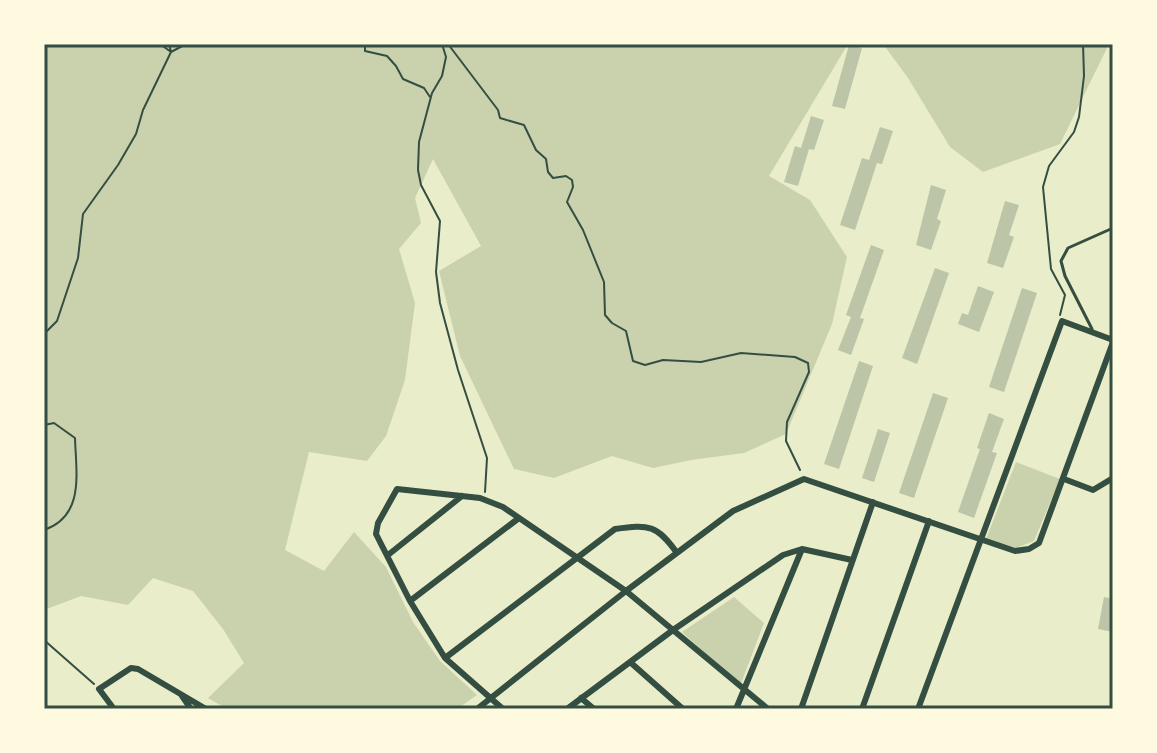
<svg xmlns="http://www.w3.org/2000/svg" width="1157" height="753" viewBox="0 0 1157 753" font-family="'Varela Round',sans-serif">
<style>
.green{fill:#cad2ad}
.building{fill:#bcc5a7}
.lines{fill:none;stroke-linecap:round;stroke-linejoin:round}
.path{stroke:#344e41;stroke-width:2}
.service{stroke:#344e41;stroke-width:3}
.minor{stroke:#344e41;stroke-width:6}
.neatline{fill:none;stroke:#344e41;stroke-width:3}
</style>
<rect width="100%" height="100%" fill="#e9edc9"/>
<path class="green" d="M44 44H848L769 176 810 200 847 257 832 324 786 434 744 453 691 460 653 468 612 456 554 478 514 469 460 356 439 271 481 246 433 159 415 198 421 223 399 249 415 303 405 380 386 436 367 461 309 452 285 550 324 571 354 532 386 567 413 622 440 661 477 695 457 709H227L208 698 244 663 223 629 193 591 153 578 128 605 81 596 44 610Z
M883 44H1112L1108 46 1060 144 983 172 950 147 908 78Z
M1016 462 1060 479 1034 541 1016 548 986 539Z
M734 597 764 623 740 686 682 632Z"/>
<path class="building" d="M849 45 862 48 845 109 832 106Z
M811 116 824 120 814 150 809 149 798 186 784 182 795 146 801 148Z
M880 127 893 131 882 164 877 163 855 230 840 225 862 158 869 160Z
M931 185 946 190 937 219 941 221 931 250 916 245Z
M1005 201 1019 205 1009 235 1014 237 1003 268 987 263Z
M871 245 884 250 860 318 864 319 851 355 838 350 851 317 846 315Z
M935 268 949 273 917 364 902 358Z
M978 286 994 292 979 332 958 324 962 313 968 315Z
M1022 288 1037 293 1004 392 989 387Z
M859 361 873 366 839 469 824 464Z
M933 393 948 398 914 498 899 493Z
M989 413 1004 419 992 452 997 453 974 518 958 512 980 449 977 448Z
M878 429 890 433 874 482 862 478Z
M1104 597 1113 599V632L1098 629Z"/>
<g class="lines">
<path class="path" d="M160 44 171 52 186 44
M365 44V51L387 56 396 66 403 79 424 88 430 97
M442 44 446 57 442 76 432 93 419 142 418 170 421 185 440 221 436 272 440 303 458 370 487 458 485 492
M448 44 498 110 500 118 524 125 536 150 546 159 548 172 553 178 566 176 572 180 573 187 567 202 583 230 604 282 605 315 612 323 626 331 633 361 645 365 663 360 701 362 741 353 795 357 808 363 809 372 787 422 786 441 800 470
M1060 315 1065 295 1051 269 1043 187 1049 166 1074 132 1079 117 1084 76 1083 44
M44 334 57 321 78 258 83 214 118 165 136 134 143 110 171 52 169 44
M44 425 54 423 75 438C76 473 85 516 44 530
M44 640 94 684"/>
<path class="service" d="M1092 329 1065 276 1061 261 1068 248 1113 228"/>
<path class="minor" d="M1064 479 1093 490 1113 478
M388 555 462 496
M410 601 519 518
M445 658 615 529C649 524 657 525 677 553
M630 662 683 709
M182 696 191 709
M581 698 594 709
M114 709 99 689 131 668 138 669 206 709
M477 709 626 591 733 511 804 479 1015 551 1029 549 1039 543 1113 342
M503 709 445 658 410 601 376 534 378 523 397 489 480 498 503 507 626 591 768 709
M567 709 673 630 783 555 802 549 852 560
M736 709 802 549
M801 709 873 502
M862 709 929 521
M918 709 1062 321 1113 340"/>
</g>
<rect width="1157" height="753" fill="none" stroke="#fefae0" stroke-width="92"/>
<rect x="46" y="46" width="1065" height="661" class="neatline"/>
</svg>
